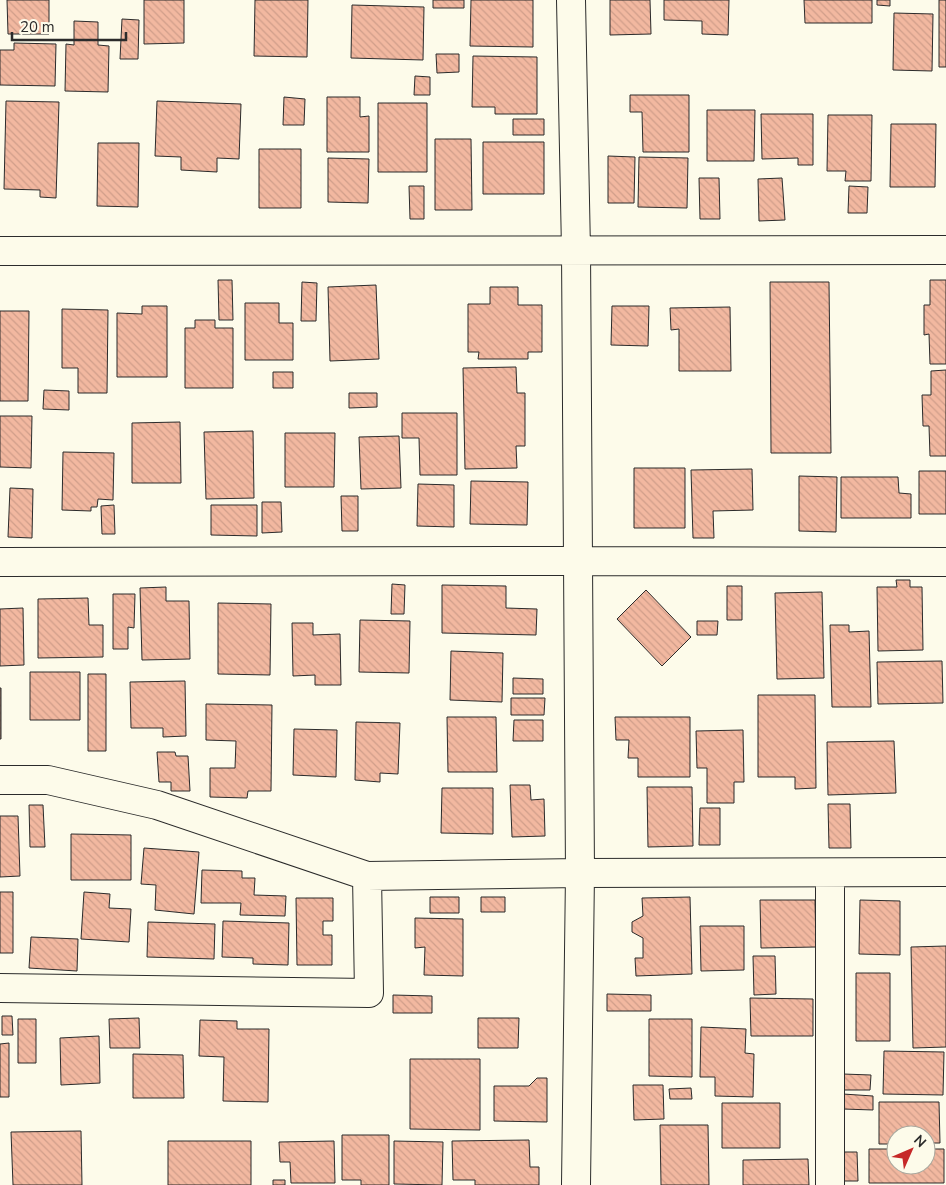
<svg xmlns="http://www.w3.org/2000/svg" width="946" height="1185" viewBox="0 0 946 1185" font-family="'Nunito Sans',sans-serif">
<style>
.building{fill:url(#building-back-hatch);stroke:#2b2b2b}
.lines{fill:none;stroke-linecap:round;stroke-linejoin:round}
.street-casing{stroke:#2b2b2b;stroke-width:30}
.street{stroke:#fdfbea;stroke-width:28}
</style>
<defs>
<pattern id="building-back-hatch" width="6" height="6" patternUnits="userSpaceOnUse" patternTransform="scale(1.25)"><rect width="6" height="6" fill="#f2b8a0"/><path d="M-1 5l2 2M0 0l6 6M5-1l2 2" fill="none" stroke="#d09e8a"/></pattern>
</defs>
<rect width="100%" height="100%" fill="#fdfbea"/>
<path class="building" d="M7 0H49V34H8Z
M144 0H184V43L144 44Z
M255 0H308L307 57 254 56Z
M433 0H464V8H433Z
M471 0H533V47L470 46Z
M610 0H650L651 34 610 35Z
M664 0H729L728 35 702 34V21L664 20Z
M804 0H872V23H805Z
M877 0H890V6L877 5Z
M939 0H946V67H939Z
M352 5 424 7 423 60 351 58Z
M894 13 933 14 932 71 893 70Z
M122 19 139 20 138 59H120Z
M74 21 98 22V45L109 46 108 92 65 91 66 44 74 45Z
M14 43 56 44 55 86 0 85V50H14Z
M436 54H459V72L437 73Z
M473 56 537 57V114H495V107H472Z
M415 76 430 77V95H414Z
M630 95H689V152H643L642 112H630Z
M284 97 305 99 304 125H283Z
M327 97H360V117L369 116V152H327Z
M6 101 59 102 56 198 40 197V190L4 189Z
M157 101 241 104 239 159 217 158V172L181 170V157L155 156Z
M378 103H427V172H378Z
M707 110H755L754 161H707Z
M761 114H813V165H798V158L762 159Z
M828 115H872L871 181H845L846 171H827Z
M513 119H544V135H513Z
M891 124H936L935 187H890Z
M435 139H471L472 210H435Z
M483 142H544V194H483Z
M98 143H139L138 207 97 206Z
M259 149H301V208H259Z
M608 156 635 157 634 203H608Z
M639 157 688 158 687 208 638 207Z
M328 158 369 159 368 203 328 202Z
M699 178H719L720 219H700Z
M782 178 785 220 759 221 758 179Z
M409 186H424V219H410Z
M849 186 868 187 867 213H848Z
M218 280H232L233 320H219Z
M930 280H946V364H930L929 334 924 335V305H930Z
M302 282 317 283 316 321H301Z
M770 282H829L831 453H771Z
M376 285 379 359 330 361 328 287Z
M490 287H518V305H542V352H528V359H478L479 352H468V304H490Z
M245 303H279V323H293V360H245Z
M142 306H167V377H117V313L142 314Z
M612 306H649L648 346 611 345Z
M730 307 731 371H679V329L671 330 670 308Z
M62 309 108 310 107 393H78V368H62Z
M0 311H29L28 401H0Z
M195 320H215V328H233V388H185V328H195Z
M516 367 517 393H525V446H516L517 468 465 469 463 368Z
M946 370V456H930L929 426H923L922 395H931V371Z
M273 372H293V388H273Z
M44 390 69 391V410L43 409Z
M349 393H377V407L349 408Z
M402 413H457V475H420L419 438H402Z
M0 416H32L31 468 0 467Z
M180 422 181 483H132V423Z
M253 431 254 498 206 499 204 432Z
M285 433H335L334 487H285Z
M399 436 401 488 361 489 359 437Z
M63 452 114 453 113 500 98 499 97 507H91V511L62 510Z
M634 468H685V528H634Z
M752 469 753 510 713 511 714 538H693L691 470Z
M919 471H946V514H919Z
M799 476 837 477 836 532 799 531Z
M841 477H898L899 493 911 494V518H841Z
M471 481 528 482 527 525 470 524Z
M418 484 454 485V527L417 526Z
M10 488 33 489 32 538 8 537Z
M341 496H358V531H342Z
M262 502H281L282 532 262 533Z
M114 505 115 534H102L101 506Z
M211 505H257V536L211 535Z
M896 580H910V587H922L923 650 878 651 877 587H897Z
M392 584 405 585 404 614H391Z
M442 585 506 586V608L537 609 536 635 442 633Z
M727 586H742V620H727Z
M166 587V601H189L190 659 142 660 140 588Z
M646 590 691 637 662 666 617 619Z
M822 592 824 678 777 679 775 593Z
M113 594H135L134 628 128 627V649H113Z
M88 598 89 625H103V657L38 658V599Z
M218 603 271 604 270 675 218 674Z
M23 608 24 665 0 666V609Z
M360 620 410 621 409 673 359 672Z
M697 621H718L717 635H697Z
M292 623H313V635L340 634 341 685H315V675L293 676Z
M830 625H849V632L869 631 871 707H832Z
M451 651 503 653 502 702 450 700Z
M942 661 943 703 878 704 877 662Z
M30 672H80V720H30Z
M88 674H106V751H88Z
M513 678 543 679V694H513Z
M185 681 186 736 163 737V728H131L130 682Z
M0 688H1V739H0Z
M758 695H815L816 788 795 789V777H758Z
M511 698H545L544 715H511Z
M206 704 272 705 271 791H248L247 798 210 797V768H235L236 741 206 740Z
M447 717H496L497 772H448Z
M615 717H690V777H638V758H628L629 740H616Z
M514 720H543V741H513Z
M356 722 400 723 398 774 380 773V782L355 780Z
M294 729 337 730 336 777 293 775Z
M743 730 744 782H734V803H707V768H697L696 731Z
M894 741 896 793 828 795 827 742Z
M157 752H175L176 756H188L190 791H171V782H159Z
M510 785H530L531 800 544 799 545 836 512 837Z
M647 787H692L693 846 648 847Z
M442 788H493V834L441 833Z
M828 804H850L851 848H829Z
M29 805H43L45 847H30Z
M700 808H720V845H699Z
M0 816H18L20 876 0 877Z
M71 834 131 835V880H71Z
M144 848 199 852 194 914 155 910 156 885 141 884Z
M202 870 242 871V878H255L254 895 286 896 285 916 240 915 241 903H201Z
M0 892H13V953H0Z
M84 892 110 894 109 908 131 909 129 942 81 939Z
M430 897H459V913H430Z
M481 897H505V912H481Z
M690 897 692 974 636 976 635 958H643V938L632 932V922L643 916 642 898Z
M296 898H333V921H323V935H332V965H297Z
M760 900H815L816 947 761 948Z
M860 900 900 901V955L859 954Z
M415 918 463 919V976L424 975 425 947 415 948Z
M223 921 289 923 288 965 253 964V958L222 957Z
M148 922 215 924 214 959 147 957Z
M700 926H744V970L701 971Z
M31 937 78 939 77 971 29 968Z
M946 946V1047L913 1048 911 947Z
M753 956H775L776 994 754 995Z
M856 973H890V1041H856Z
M607 994 651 995V1011H607Z
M393 995 432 996V1013H393Z
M750 998 813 999V1036H751Z
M2 1016H12L13 1035H2Z
M139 1018 140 1048H110L109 1019Z
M478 1018H519L518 1048H478Z
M18 1019H36V1063H18Z
M649 1019H692V1077L649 1076Z
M200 1020 237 1021V1029H269L268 1102 223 1101 224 1057 199 1056Z
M701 1027 746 1029 745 1053 754 1054 753 1097 715 1096V1077H700Z
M99 1036 100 1083 61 1085 60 1038Z
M9 1043V1097H0V1044Z
M884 1051 944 1052 943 1095 883 1094Z
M133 1054 183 1055 184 1098H133Z
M410 1059H480V1130L410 1129Z
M843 1074 871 1075 870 1090H843Z
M537 1078H547V1122L494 1121V1086H529Z
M633 1085H663L664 1119 634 1120Z
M691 1088 692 1099H670L669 1089Z
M843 1094 873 1096V1110L843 1109Z
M879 1102H939L940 1143H926V1135H896V1144H879Z
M722 1103H780V1148H722Z
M660 1125H708L709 1185H661Z
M81 1131 82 1185H13L11 1132Z
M342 1135H389V1185H361V1180H342Z
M529 1140 530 1167H539V1185H475V1180H453L452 1141Z
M168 1141H251V1185H168Z
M334 1141 335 1183H291L290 1162H280L279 1142Z
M394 1141 443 1142 442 1185 394 1184Z
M869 1149H896V1165H926V1149H944V1183H869Z
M841 1152H857L858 1181H842Z
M808 1159 809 1185H743V1160Z
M273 1180H285V1185H273Z"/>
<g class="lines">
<g class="street-casing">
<path id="street" d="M571 0 576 250 580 873 576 1185
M0 251 946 250
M0 562 577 561 946 562
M0 780H48L157 805 367 876 580 873 946 872
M830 873V1185
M0 988 369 993 367 876"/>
</g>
<use href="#street" class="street"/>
</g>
<g transform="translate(911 1150) rotate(45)"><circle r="24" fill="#fdfbea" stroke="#a9a89e"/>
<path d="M0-4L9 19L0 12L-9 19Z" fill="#c62828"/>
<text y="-8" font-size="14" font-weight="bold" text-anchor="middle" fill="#2b2b2b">N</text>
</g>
<path d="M12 32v8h114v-8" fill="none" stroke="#2b2b2b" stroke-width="2.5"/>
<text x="20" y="32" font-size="15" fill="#2b2b2b" stroke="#fdfbea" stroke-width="4" paint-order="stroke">20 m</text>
</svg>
